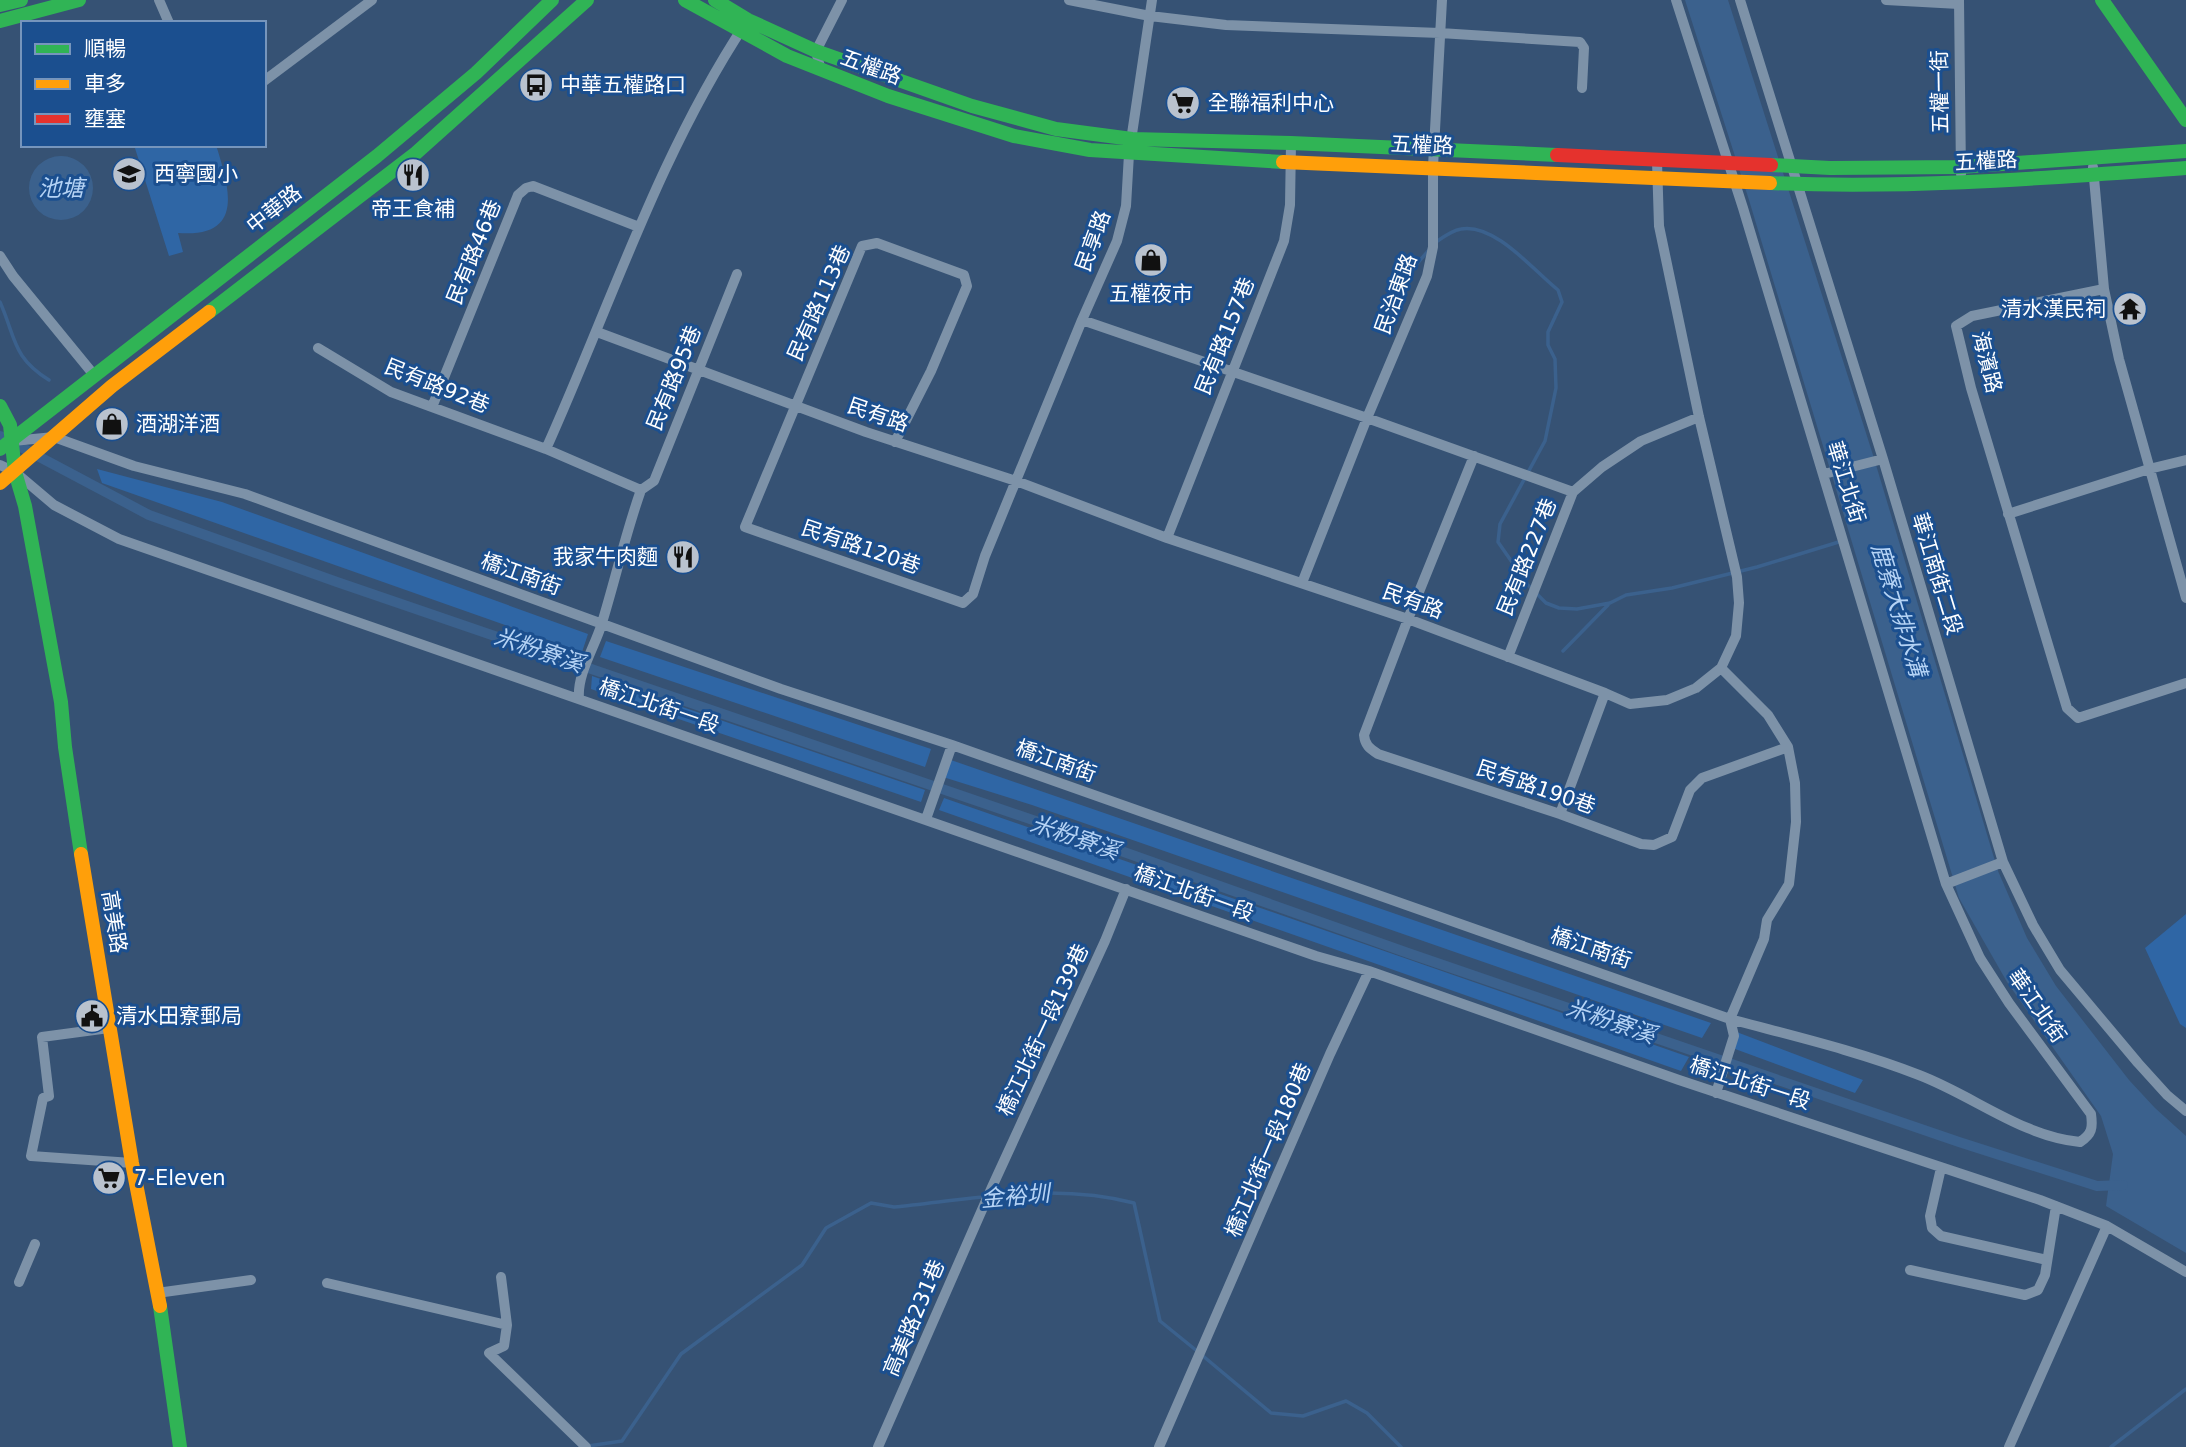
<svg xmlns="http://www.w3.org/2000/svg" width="2186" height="1447" viewBox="0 0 2186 1447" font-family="'DejaVu Sans','Noto Sans TC',sans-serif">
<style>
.green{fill:#2f66a5}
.water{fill:#3b618d}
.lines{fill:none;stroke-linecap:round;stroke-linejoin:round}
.stream{stroke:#3b618d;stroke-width:3.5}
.canal{stroke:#3b618d;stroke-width:10}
.street{stroke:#7d92a8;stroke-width:10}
.fast{stroke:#30b455;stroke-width:14}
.slow{stroke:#ff9f0a;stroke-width:14}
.jam{stroke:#e5322d;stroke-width:14}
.labels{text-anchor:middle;stroke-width:6;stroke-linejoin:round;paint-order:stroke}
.street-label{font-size:21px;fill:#fff;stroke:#1b4f8f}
.poi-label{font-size:21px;fill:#fff;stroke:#1b4f8f;text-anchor:start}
.water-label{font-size:23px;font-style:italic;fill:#b5d3f5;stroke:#1b4f8f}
</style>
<rect width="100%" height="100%" fill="#365274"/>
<path class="green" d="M134 145H216C229 187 246 238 178 233L183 252 169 256Z
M97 469 222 502 588 634 582 652 102 483Z
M606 641 931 749 925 767 600 657Z
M592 676 925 790 921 802 591 689Z
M948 759 1711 1023 1702 1038 1032 805 943 777Z
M944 798 1689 1057 1681 1071 939 810Z
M2186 914V1028L2180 1024 2145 948Z
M1734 1031 1863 1080 1855 1093 1727 1046Z"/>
<path class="water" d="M1685 0H1728L1873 455 1998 871 2027 938 2056 986 2129 1080 2155 1108 2186 1136V1253L2106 1206 2113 1154 2101 1116 2007 982 1959 898 1749 200Z
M29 188a32 32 0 1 1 64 0a32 32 0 1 1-64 0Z"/>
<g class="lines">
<path class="stream" d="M1436 242C1443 237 1453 230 1461 229 1495 223 1533 270 1558 290L1562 302 1548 332V345L1555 359 1556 388 1545 441 1500 524 1498 542 1528 585 1546 603 1559 608 1577 609 1610 603 1626 595 1672 588 1757 567 1842 541
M1397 280 1414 267 1429 250
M0 302C16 338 12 357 49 380
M1563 651 1608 605
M1203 1356 1271 1413 1303 1416 1346 1401 1367 1413 1401 1447
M588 1446 622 1441 681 1354 802 1265 826 1228 871 1203 894 1207C973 1199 1056 1182 1134 1203L1160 1321 1197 1351
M2111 1447 2186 1389"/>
<path class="canal" d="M0 436 149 515 337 582 1062 830 1408 953 1959 1142 2097 1186 2123 1185"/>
<path class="street" d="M159 0 169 23
M1069 0 1150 16 1226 25 1440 33 1580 42 1584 48 1582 88
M1740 0 1883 459 2003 862 2033 925 2060 970 2138 1063 2167 1095 2186 1111
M1886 0 1959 4
M1959 0 1961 174
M821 71 816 51 842 0
M264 81 372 0
M2093 167 2104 289 2119 359 2186 598
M0 256 13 276 94 375
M2104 289 1972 316 1956 326 1971 388 2067 708 2078 718 2186 683
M1082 320 1367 418 1573 492
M597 332 866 432 1016 481 1167 538 1408 619 1605 693 1630 704 1667 700 1696 688 1721 668 1736 636 1739 603 1737 577 1699 417 1659 226 1657 161
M318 348 391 392 546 449 641 490
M432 407 518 195 526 188 533 186 639 227
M13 441 54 437 134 466 245 494 781 689 952 745 1730 1019C1793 1036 1858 1051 1919 1075 1974 1096 2021 1136 2080 1142 2092 1134 2093 1128 2091 1114L2009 1003 1980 958 1946 884 1743 208 1676 0
M895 442 931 371 967 286 964 275 877 243 862 246 745 527 963 603 973 594 985 556 1082 320 1117 241 1126 206 1129 154 1152 0
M546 449C610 307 658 156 745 24
M1474 456 1408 619 1364 735C1365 745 1369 748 1378 754L1560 814 1641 844 1654 845 1672 837 1690 790 1702 778 1788 747
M0 465 15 472 54 505 119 539 1316 956 1369 971 1679 1080 2040 1200 2107 1226 2186 1272
M1824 474 1883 459
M641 490 654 481 737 274
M2008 514 2149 469 2186 460
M1167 538 1284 241 1290 205 1291 143
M1302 583 1367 418 1427 276 1433 247V167L1442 0
M1508 657 1573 492 1602 467 1641 441 1699 417
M579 698C577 675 594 648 601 626 615 581 625 535 641 490
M1560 814 1605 693
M926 819 952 745
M1946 884 2003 862
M109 1028 42 1037 49 1096 43 1098 31 1156 132 1163
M1716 1093 1734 1036 1730 1019 1764 939 1767 920 1789 884 1796 822 1795 783 1788 747 1768 715 1721 668
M1941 1168 1930 1216 1932 1228 1941 1236 2047 1260
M1910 1270 2025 1295 2038 1290 2045 1275 2056 1206
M501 1277 507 1325 504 1346 489 1353 586 1447
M19 1282 35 1244
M327 1283 507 1325
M157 1293 251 1280
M878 1447 992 1187 1105 941 1126 889
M1159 1447 1330 1054 1369 971
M2009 1447 2107 1226"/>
<path class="fast" d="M685 0 787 56 888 96 1014 136 1090 150 1283 162
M715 0 748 20 816 51 972 106 1056 129 1132 139 1291 143 1557 155
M2102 0 2186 120
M0 5 21 0
M0 21 79 0
M1771 165 1830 168 1960 167 2186 151
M1770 183C1911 189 2046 178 2186 168
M209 312 416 153 587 0
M0 406 10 425 15 472 25 506 61 702 65 747 81 854
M0 449 377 156 476 73 552 0
M160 1306 180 1447"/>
<path class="slow" d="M1283 162 1770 183
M0 483 112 386 209 312
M81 854 132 1163 160 1306"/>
<path class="jam" d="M1557 155 1771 165"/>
</g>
<defs>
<g id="bus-disc" transform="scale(1.75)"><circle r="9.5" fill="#b9c2ce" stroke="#1b4f8f"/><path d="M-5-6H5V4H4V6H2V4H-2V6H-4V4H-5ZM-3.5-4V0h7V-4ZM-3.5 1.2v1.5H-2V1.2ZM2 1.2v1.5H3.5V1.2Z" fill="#111"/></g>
<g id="supermarket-disc" transform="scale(1.75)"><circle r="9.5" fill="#b9c2ce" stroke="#1b4f8f"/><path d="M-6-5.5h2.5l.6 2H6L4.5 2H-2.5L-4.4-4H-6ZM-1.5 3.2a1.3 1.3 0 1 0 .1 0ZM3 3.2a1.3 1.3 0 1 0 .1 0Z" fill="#111"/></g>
<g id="school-disc" transform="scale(1.75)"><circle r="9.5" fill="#b9c2ce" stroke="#1b4f8f"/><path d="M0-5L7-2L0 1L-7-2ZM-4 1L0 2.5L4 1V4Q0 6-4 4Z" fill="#111"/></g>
<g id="restaurant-disc" transform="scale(1.75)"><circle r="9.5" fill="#b9c2ce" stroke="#1b4f8f"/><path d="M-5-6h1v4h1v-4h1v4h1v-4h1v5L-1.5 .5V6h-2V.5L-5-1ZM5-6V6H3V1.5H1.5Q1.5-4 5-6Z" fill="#111"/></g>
<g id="shop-disc" transform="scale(1.75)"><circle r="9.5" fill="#b9c2ce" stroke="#1b4f8f"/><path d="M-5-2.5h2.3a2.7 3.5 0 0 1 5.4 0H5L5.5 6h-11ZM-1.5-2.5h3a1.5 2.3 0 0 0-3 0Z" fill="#111"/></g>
<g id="temple-disc" transform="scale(1.75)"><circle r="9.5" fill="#b9c2ce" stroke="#1b4f8f"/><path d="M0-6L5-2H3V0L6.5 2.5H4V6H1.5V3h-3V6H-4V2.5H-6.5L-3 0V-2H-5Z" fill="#111"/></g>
<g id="civic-disc" transform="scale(1.75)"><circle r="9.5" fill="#b9c2ce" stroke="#1b4f8f"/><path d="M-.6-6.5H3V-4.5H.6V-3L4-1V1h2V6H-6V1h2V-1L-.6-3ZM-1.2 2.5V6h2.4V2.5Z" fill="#111"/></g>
</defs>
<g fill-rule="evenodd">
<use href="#bus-disc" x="536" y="85"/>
<use href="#supermarket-disc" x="1183" y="103"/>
<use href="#school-disc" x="129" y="174"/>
<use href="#restaurant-disc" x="413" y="175"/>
<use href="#shop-disc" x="1151" y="260"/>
<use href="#temple-disc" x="2130" y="309"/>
<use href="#shop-disc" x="112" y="424"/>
<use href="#restaurant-disc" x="683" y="557"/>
<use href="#civic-disc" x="92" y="1016"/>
<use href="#supermarket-disc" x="109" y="1178"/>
</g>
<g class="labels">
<g class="street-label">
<text transform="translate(871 67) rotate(20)" y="7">五權路</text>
<text transform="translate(1940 92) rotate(-91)" y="7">五權一街</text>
<text transform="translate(1422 145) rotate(2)" y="7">五權路</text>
<text transform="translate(1986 161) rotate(-3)" y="7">五權路</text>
<text transform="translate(274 209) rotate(-38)" y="7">中華路</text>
<text transform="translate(1093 241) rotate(-70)" y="7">民享路</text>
<text transform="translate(474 252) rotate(-68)" y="7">民有路46巷</text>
<text transform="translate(1396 294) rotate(-70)" y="7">民治東路</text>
<text transform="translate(819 303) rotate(-66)" y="7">民有路113巷</text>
<text transform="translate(1225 336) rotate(-68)" y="7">民有路157巷</text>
<text transform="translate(1987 362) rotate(76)" y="7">海濱路</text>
<text transform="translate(674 378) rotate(-68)" y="7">民有路95巷</text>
<text transform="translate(437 386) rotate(22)" y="7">民有路92巷</text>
<text transform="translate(878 415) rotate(19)" y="7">民有路</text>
<text transform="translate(1846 482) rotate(73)" y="7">華江北街</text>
<text transform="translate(861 547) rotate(19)" y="7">民有路120巷</text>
<text transform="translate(1527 557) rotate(-68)" y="7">民有路227巷</text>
<text transform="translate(521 574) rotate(20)" y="7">橋江南街</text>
<text transform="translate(1937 574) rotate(73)" y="7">華江南街二段</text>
<text transform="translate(1413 601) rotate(20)" y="7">民有路</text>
<text transform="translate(659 706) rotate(19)" y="7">橋江北街一段</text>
<text transform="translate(1056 761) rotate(20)" y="7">橋江南街</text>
<text transform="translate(1536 787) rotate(19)" y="7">民有路190巷</text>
<text transform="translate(1194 893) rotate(20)" y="7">橋江北街一段</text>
<text transform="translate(114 922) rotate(81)" y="7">高美路</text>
<text transform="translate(1591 948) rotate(19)" y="7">橋江南街</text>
<text transform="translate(2037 1006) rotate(55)" y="7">華江北街</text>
<text transform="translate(1043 1030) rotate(-65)" y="7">橋江北街一段139巷</text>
<text transform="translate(1750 1083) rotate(18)" y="7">橋江北街一段</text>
<text transform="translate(1268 1150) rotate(-67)" y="7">橋江北街一段180巷</text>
<text transform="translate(914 1318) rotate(-67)" y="7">高美路231巷</text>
</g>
<g class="poi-label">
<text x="560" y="92">中華五權路口</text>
<text x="1208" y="110">全聯福利中心</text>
<text x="154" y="181">西寧國小</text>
<text x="413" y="216" text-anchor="middle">帝王食補</text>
<text x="1151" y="301" text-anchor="middle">五權夜市</text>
<text x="2106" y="316" text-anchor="end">清水漢民祠</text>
<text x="136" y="431">酒湖洋酒</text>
<text x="658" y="564" text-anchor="end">我家牛肉麵</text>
<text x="116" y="1023">清水田寮郵局</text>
<text x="134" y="1185">7-Eleven</text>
</g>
<g class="water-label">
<text x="61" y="196">池塘</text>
<text transform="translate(1899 610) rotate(73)" y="8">鹿寮大排水溝</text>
<text transform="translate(539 650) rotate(19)" y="8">米粉寮溪</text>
<text transform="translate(1075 837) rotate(19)" y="8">米粉寮溪</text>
<text transform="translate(1611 1021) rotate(19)" y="8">米粉寮溪</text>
<text transform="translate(1015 1196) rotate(-5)" y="8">金裕圳</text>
</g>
</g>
<rect x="21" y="21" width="245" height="126" fill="#1b4f8f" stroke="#7695bc" stroke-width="2"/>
<rect x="35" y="44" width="35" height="10" fill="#30b455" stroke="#7695bc" stroke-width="2"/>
<text x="84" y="56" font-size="21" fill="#ffffff">順暢</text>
<rect x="35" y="79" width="35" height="10" fill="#ff9f0a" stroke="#7695bc" stroke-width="2"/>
<text x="84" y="91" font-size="21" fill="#ffffff">車多</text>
<rect x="35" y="114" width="35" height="10" fill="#e5322d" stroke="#7695bc" stroke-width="2"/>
<text x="84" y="126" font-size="21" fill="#ffffff">壅塞</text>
</svg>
